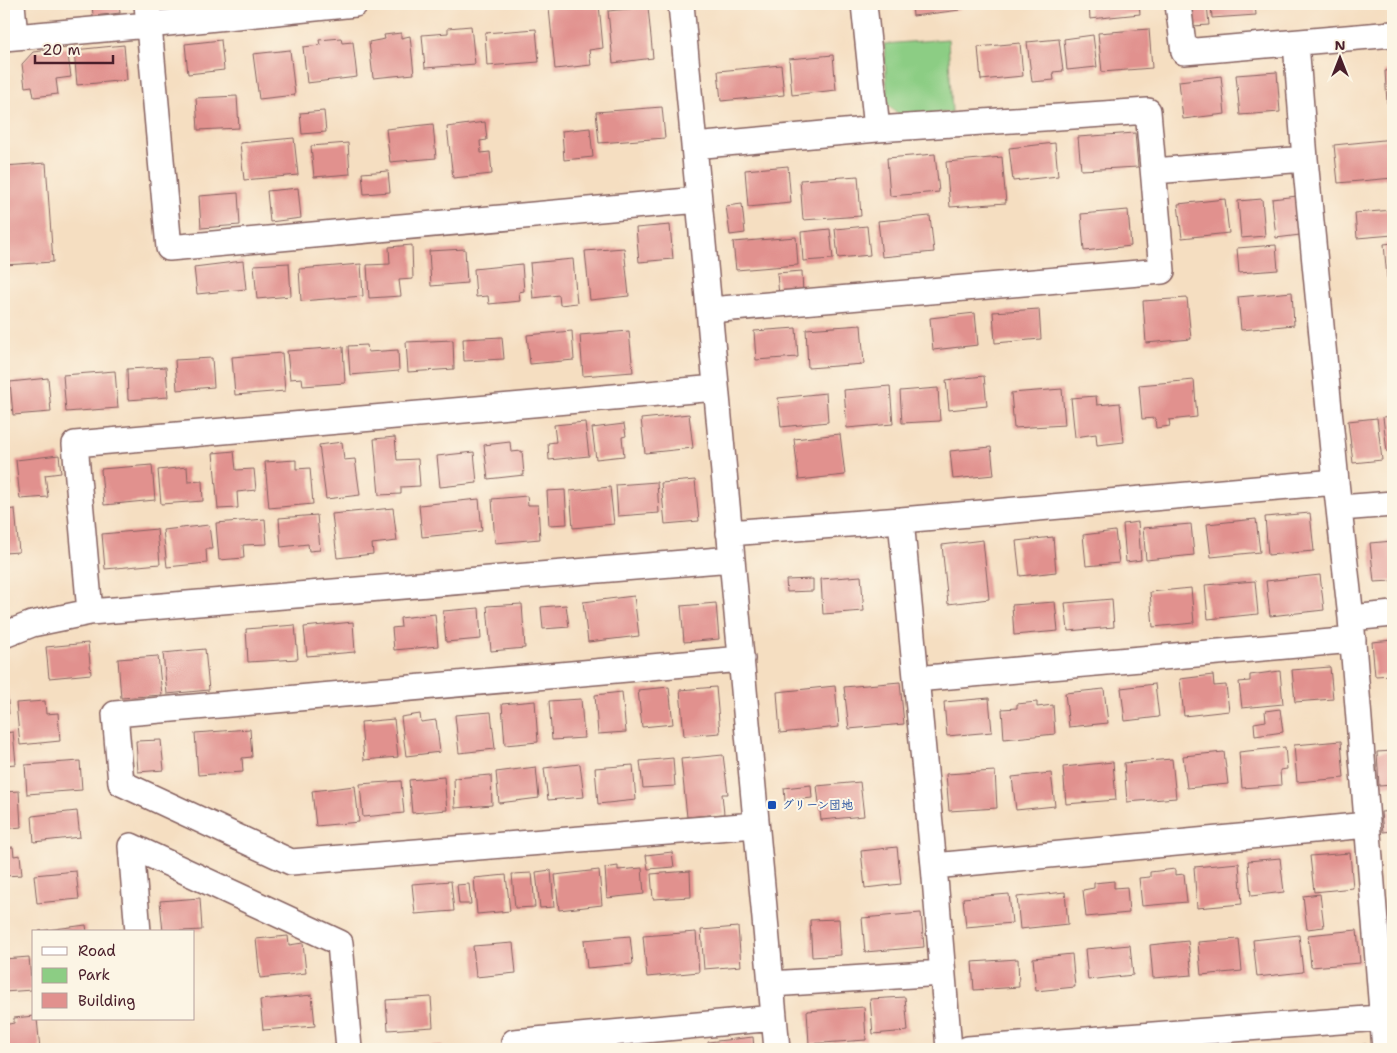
<svg xmlns="http://www.w3.org/2000/svg" width="1397" height="1053" viewBox="0 0 1397 1053" font-family="'Shantell Sans','Klee One',sans-serif">
<style>
.green{fill:#8ccd84;stroke:#6b7658}
.building{fill:#e1918e}
.lines{fill:none;stroke-linecap:round;stroke-linejoin:round}
.street-casing{stroke:#866260;stroke-width:28}
.street{stroke:#fff;stroke-width:25}
.transit-dot{fill:#1a4fb4;stroke:#fcf5e5;stroke-width:2}
.labels{text-anchor:middle;stroke-width:4;stroke-linejoin:round;paint-order:stroke}
.transit-label{font-size:12px;font-weight:bold;fill:#164399;stroke:#fcf5e5;text-anchor:start}
</style>
<rect width="100%" height="100%" fill="#fcf5e5"/>
<filter id="ink" filterUnits="userSpaceOnUse"><feTurbulence type="fractalNoise" baseFrequency=".02" numOctaves="2"/><feDisplacementMap in="SourceGraphic" scale="10" xChannelSelector="R" yChannelSelector="G"/><feConvolveMatrix kernelMatrix="1 2 1 2 8 2 1 2 1" color-interpolation-filters="sRGB"/></filter>
<filter id="wash" filterUnits="userSpaceOnUse"><feTurbulence type="fractalNoise" baseFrequency=".0096" numOctaves="4" result="noise"/><feDisplacementMap in="SourceGraphic" scale="20" xChannelSelector="R" yChannelSelector="G"/><feGaussianBlur stdDeviation="1.12" result="paint"/><feColorMatrix in="noise" values="0 0 0 0 0 0 0 0 0 0 0 0 0 0 0 0 0 1.4 0 .05"/><feComposite in="paint" operator="in"/></filter>
<g filter="url(#wash)">
<rect width="100%" height="100%" fill="#f5dec1"/>
<path class="green" d="M948 39 952 112 902 116 888 106 884 44Z"/>
<g id="blocks">
<path class="building" d="M92 4H119L120 13 93 16Z
M588 4H599L603 48 589 50 591 65 555 69 549 8Z
M912 4H959L960 10 913 16Z
M1089 4H1139L1140 14 1090 19Z
M1190 4H1207L1209 25 1192 26Z
M1211 4H1255L1256 15 1212 18Z
M648 7 653 58 613 63 608 11Z
M471 26 475 64 425 68 422 35 448 33V28Z
M536 29 539 62 487 66 485 33Z
M1149 29 1152 68 1102 72 1098 33Z
M401 33V38L410 36 414 74 373 78 369 42 385 39 384 35Z
M1093 35 1097 67 1067 70 1064 39Z
M341 38 342 43 353 42 357 77 307 83 303 47 320 45 319 40Z
M1059 39 1063 71 1053 72 1054 80 1032 82 1027 42Z
M221 40 224 70 188 74 185 44Z
M1020 43 1023 76 981 80 978 47Z
M124 45 127 80 77 85 74 50Z
M67 48 71 77 56 79 58 94 34 97 32 86 25 87 22 64 33 52Z
M290 50 295 95 259 99 253 54Z
M833 55 836 90 792 95 789 59Z
M781 65 784 95 721 101 718 71Z
M1393 70V103H1387L1385 71Z
M1277 72 1280 112 1240 115 1236 75Z
M1221 76 1225 114 1183 119 1179 81Z
M237 96 239 128 198 130 196 98Z
M662 107 665 138 599 143 596 112Z
M324 111 326 132 302 134 300 113Z
M485 122 487 140 480 141 481 153 490 152 492 174 453 178 447 127Z
M433 124 436 158 390 162 386 129Z
M590 128 593 157 564 160 562 131Z
M1135 133 1138 167 1081 170 1078 137Z
M294 138 298 175 244 180 240 143Z
M1393 139V178L1338 183 1334 145Z
M348 143 350 174 314 177 311 146Z
M1055 143 1058 176 1013 181 1009 148Z
M935 154 939 192 890 196 887 158Z
M1002 157 1006 203 950 207 946 162Z
M46 163 53 262 4 265V166Z
M788 166 791 203 748 207 745 170Z
M388 171 390 192 364 194 362 173Z
M858 176 861 216 803 220 800 180Z
M298 188 301 218 270 222 267 191Z
M238 193 240 225 201 228 199 196Z
M1297 196 1300 235 1276 238 1272 199Z
M1225 199 1229 233 1182 238 1178 204Z
M1262 199 1265 236 1241 238 1238 201Z
M742 204 745 233 730 235 726 206Z
M1128 210 1131 246 1084 251 1081 214Z
M1393 210V235L1357 238 1355 213Z
M930 216 934 252 882 257 878 221Z
M670 225 673 259 639 262 636 228Z
M867 226 870 255 838 258 835 229Z
M830 229 833 259 803 261 801 232Z
M796 237 798 265 736 270 733 242Z
M1393 243V278H1387L1384 244Z
M412 245 413 279 399 280 401 296 369 298 367 265 390 264 389 247Z
M1276 245 1278 270 1239 273 1237 248Z
M624 248 629 296 590 300 585 251Z
M465 249 467 283 431 286 429 251Z
M573 259 577 303 560 305 559 295 533 298 530 263Z
M243 261 246 289 197 294 194 267Z
M289 263 291 296 257 299 254 265Z
M361 264 363 296 301 301 299 269Z
M522 264 524 291 519 292 520 301 489 304 488 296 476 297 474 269Z
M802 271 803 295 779 296 777 273Z
M1292 292 1294 325 1241 330 1238 297Z
M1187 298 1191 339 1146 343 1143 301Z
M1039 309 1041 339 995 343 993 312Z
M975 313 978 345 933 350 930 318Z
M861 325 864 364 808 368 806 329Z
M796 328 798 357 756 360 754 331Z
M572 331 574 360 530 364 527 335Z
M629 331 633 372 583 376 580 335Z
M502 337 504 359 464 361 463 339Z
M453 340 454 369 408 372 406 342Z
M367 345 368 352 398 350 399 371 350 375 348 346Z
M343 347 345 383 303 386 302 378 290 379 287 351Z
M282 353 285 391 235 395 232 357Z
M212 358 214 387 177 390 175 360Z
M166 367 168 397 128 400 127 369Z
M115 371 118 408 66 412 63 375Z
M984 376 987 406 949 410 946 380Z
M48 378 51 412 13 415 10 382Z
M1194 380 1197 417 1169 420 1170 426 1156 428 1155 418 1142 419 1139 385Z
M890 386 893 424 847 428 844 390Z
M938 388 940 421 902 423 900 391Z
M1062 389 1065 425 1014 428 1011 393Z
M826 393 828 422 781 427 778 398Z
M1096 396 1097 405 1120 403 1124 442 1097 445 1096 434 1075 437 1071 398Z
M689 414 693 448 645 453 641 419Z
M1393 416V452H1387L1383 417Z
M1377 418 1382 460 1353 463 1348 421Z
M585 422 589 456 549 460 548 443 556 442 554 425Z
M624 424 626 436 622 437 624 456 596 459 592 428Z
M840 434 845 475 799 480 794 439Z
M395 437 397 460 418 459 420 486 401 487V494L379 495 374 439Z
M342 442 344 460 355 459 360 495 326 499 319 445Z
M510 442 511 452 522 451 524 475 488 479 484 445Z
M991 447 994 475 953 479 950 451Z
M234 451 236 470 254 469 256 490 237 492 238 508 218 509 213 453Z
M474 452 477 483 440 487 437 456Z
M4 454H6L8 483 4 484Z
M59 455 61 473 45 475 48 497 20 499 16 460Z
M296 460V469L310 468 313 504 269 508 265 462Z
M152 465 155 500 104 505 101 469Z
M187 467 188 482 202 481 203 501 161 504 158 470Z
M695 480 699 521 665 524 661 483Z
M657 482 659 513 618 516 616 485Z
M610 487 614 524 573 528 570 491Z
M565 490 567 524 549 525 547 491Z
M527 496 528 505H538L540 539 495 543 492 499Z
M479 499 482 531 422 537 419 505Z
M393 508 397 541 372 544 373 554 337 558 332 514Z
M15 509 19 552 4 553V510Z
M1310 513 1314 551 1268 555 1265 517Z
M317 515 320 550 309 551 308 544 281 547 279 518Z
M265 519 267 544 243 545 244 558 219 560 216 523Z
M1256 519 1260 552 1211 557 1207 524Z
M1138 522 1141 560 1126 562 1123 524Z
M1191 524 1194 555 1146 560 1143 528Z
M209 525 212 549H206L207 563 167 567 163 530Z
M157 529 160 564 105 569 102 534Z
M1115 531 1119 563 1086 566 1083 535Z
M1053 537 1056 572 1020 576 1016 541Z
M983 540 989 599 948 604 942 545Z
M1393 541V581L1374 582 1370 543Z
M1320 575 1324 610 1270 616 1266 581Z
M861 576 864 611 823 614 821 579Z
M813 579V591L787 592 786 580Z
M1255 581 1258 614 1208 619 1205 585Z
M1191 588 1194 623 1153 627 1150 592Z
M634 596 639 636 588 642 583 602Z
M1112 599 1114 627 1068 631 1065 603Z
M1055 602 1058 631 1014 635 1012 605Z
M716 603 719 639 684 642 681 606Z
M522 604 525 648 491 651 487 606Z
M566 605 569 627 543 629 541 607Z
M479 608 481 639 446 642 443 611Z
M435 614 438 646 394 650 392 628 401 627 400 618Z
M353 622 355 652 307 656 304 627Z
M295 625 298 659 248 662 246 629Z
M1393 640V675L1375 676 1372 642Z
M88 643 91 674 49 678 46 647Z
M205 649 209 690 167 694 163 653Z
M158 656 162 695 121 698 118 659Z
M1330 667 1333 699 1295 702 1292 670Z
M1280 671 1283 704 1242 708 1239 682 1250 681V675Z
M1213 675 1214 686 1226 685 1229 711 1184 716 1180 679Z
M4 679H6L9 714 4 715Z
M900 682 904 724 849 729 844 687Z
M1155 684 1159 717 1125 721 1121 688Z
M835 686 839 727 780 733 777 692Z
M669 687 673 724 642 727 638 690Z
M716 687 720 733 684 736 680 690Z
M1104 689 1108 723 1069 727 1065 693Z
M622 692 626 732 598 734 595 695Z
M989 698 992 732 947 736 944 702Z
M581 699 584 738 552 740 549 701Z
M45 701 46 714 58 713 60 741 20 745 16 703Z
M535 701 538 742 505 745 502 704Z
M1037 702V707L1053 705 1055 734 1004 739 1002 709 1017 708V704Z
M1280 709 1283 732 1255 736 1254 723 1266 721 1265 711Z
M491 712 495 749 459 753 455 715Z
M420 714 421 722 436 720 440 752 406 756 401 717Z
M394 719 398 757 364 760 361 722Z
M250 729 252 757 242 758 243 772 198 775 195 733Z
M13 732 16 764 4 765V733Z
M161 740 164 770 138 772 136 741Z
M1341 741 1344 778 1297 782 1294 745Z
M1285 747 1287 769 1280 770 1281 785 1242 788 1239 752Z
M1393 751V785L1379 786 1377 752Z
M1224 752 1228 784 1187 788 1183 756Z
M723 755 728 794H722L724 814 687 817 681 759Z
M673 758 675 786 643 788 640 761Z
M1172 759 1176 798 1127 802 1124 763Z
M80 761 82 790 27 794 25 765Z
M1113 762 1116 800 1066 804 1063 767Z
M580 764 584 797 548 800 544 768Z
M633 765 636 800 598 804 595 768Z
M536 767 539 798 499 803 496 772Z
M995 771 997 808 949 811 946 774Z
M1051 773 1055 806 1016 810 1012 777Z
M491 775 492 805 455 808 454 778Z
M444 777 447 810 412 813 409 780Z
M401 781 404 813 363 817 360 784Z
M860 782 864 816 821 820 817 786Z
M811 785 812 798 785 801 784 788Z
M355 786 359 822 316 826 312 791Z
M19 791 21 827 4 829V792Z
M77 811 80 837 34 842 32 816Z
M1393 811V831L1383 832 1381 812Z
M13 847 14 856 20 855 22 875 4 876V848Z
M897 847 901 884 865 888 861 851Z
M672 852 674 867 648 869 646 855Z
M1350 853 1353 888 1314 892 1310 856Z
M1280 858 1284 892 1251 896 1248 861Z
M1239 863 1242 904 1197 908 1194 867Z
M618 866V870L642 868 644 894 607 898 605 868Z
M1175 869V875L1184 874 1187 902 1142 906 1139 878 1150 877V872Z
M551 870 554 907 540 908 536 872Z
M599 870 602 905 559 910 555 875Z
M76 871 79 899 37 903 34 875Z
M690 871 691 897 653 899 651 874Z
M532 873 535 907 515 908 512 874Z
M506 875 510 911 477 914 474 878Z
M451 881 454 911 415 914 412 884Z
M1114 881V888L1127 887 1129 913 1086 917 1083 890 1094 888V883Z
M469 884 471 904H459L457 885Z
M1065 892 1068 924 1020 929 1017 897Z
M1009 894 1012 923 966 927 963 898Z
M1320 894 1324 927 1307 929 1303 896Z
M200 898 202 930 163 932 160 901Z
M921 913 924 947 865 952 862 918Z
M839 919 841 955 812 957 810 920Z
M86 925 87 932H39V931Z
M738 927 741 966 704 969 701 930Z
M1357 930 1360 963 1311 967 1308 935Z
M696 932 699 972 647 977 643 936Z
M1299 935 1303 972 1257 977 1253 940Z
M288 936 289 945 303 943 306 973 260 978 256 939Z
M630 936 633 964 587 968 584 940Z
M1239 939 1242 971 1201 975 1198 942Z
M1188 941 1192 975 1153 978 1150 945Z
M513 943 516 973 476 977 473 946Z
M1130 945 1133 975 1088 980 1085 949Z
M1072 954 1075 987 1036 991 1033 958Z
M29 957 32 990 4 992V959Z
M1018 959 1019 987 974 990 972 962Z
M312 995 315 1026 263 1030 260 1000Z
M431 997 433 1027 388 1030 386 1000Z
M905 997 908 1031 873 1034 870 999Z
M864 1007 866 1040 809 1044 807 1011Z
M34 1016V1019H37L40 1049H4V1025L14 1023V1018Z
M753 1037 754 1049H709L708 1042Z
M1366 1044 1367 1049H1332V1048Z
M336 1045V1049H308V1048Z
M442 1045 443 1049H402V1048Z"/>
</g>
</g>
<g filter="url(#ink)">
<use href="#blocks" fill-opacity="0" stroke="#866260" stroke-width="1"/>
<g class="lines">
<g class="street-casing">
<path id="street" d="M12 4 15 37
M147 4 169 248 699 200
M681 4 777 1049
M864 4 877 129
M1178 4 1184 52 1393 34
M4 38 148 25 355 4
M1296 43 1305 159 1336 482 1351 618 1385 1049
M694 146 877 129 1148 111 1162 271 710 310
M1154 171 1305 159
M1340 508 1393 504
M901 520 934 866 949 1049
M729 533 901 520 1336 482
M90 612 75 444 716 388
M1351 618 1393 614
M4 635 32 624 90 612 732 559
M742 659 115 714 121 783 291 862 755 825
M916 679 1353 640
M934 866 1367 825
M138 932 131 846 340 943 349 1049
M771 984 942 973
M514 1042 774 1018
M968 1049 1393 1017"/>
</g>
<use href="#street" class="street"/>
</g>
</g>
<rect class="transit-dot" x="767" y="800" width="10" height="10" rx="2.5"/>
<g class="labels">
<g class="transit-label">
<text x="782" y="809">グリーン団地</text>
</g>
</g>
<rect width="1397" height="1053" fill="none" stroke="#fcf5e5" stroke-width="20"/>
<rect x="32" y="930" width="162" height="90" fill="#fcf5e5" stroke="#b59f9b"/>
<rect x="42" y="947" width="25" height="8" fill="#ffffff" stroke="#b59f9b"/>
<text x="78" y="956" font-size="15" fill="#4a1f2b">Road</text>
<rect x="42" y="968" width="25" height="15" fill="#8ccd84" stroke="#b59f9b"/>
<text x="78" y="980" font-size="15" fill="#4a1f2b">Park</text>
<rect x="42" y="993" width="25" height="15" fill="#e1918e" stroke="#b59f9b"/>
<text x="78" y="1006" font-size="15" fill="#4a1f2b">Building</text>
<g transform="translate(1340 58)" stroke="#fcf5e5" stroke-width="4" paint-order="stroke">
<path d="M0-4L9 19L0 12L-9 19Z" fill="#4a1f2b"/>
<text y="-8" font-size="14" font-weight="bold" text-anchor="middle" fill="#4a1f2b">N</text>
</g>
<path d="M35 55v8h78v-8" fill="none" stroke="#4a1f2b" stroke-width="2.5"/>
<text x="42" y="55" font-size="15" fill="#4a1f2b" stroke="#fcf5e5" stroke-width="4" paint-order="stroke">20 m</text>
</svg>
